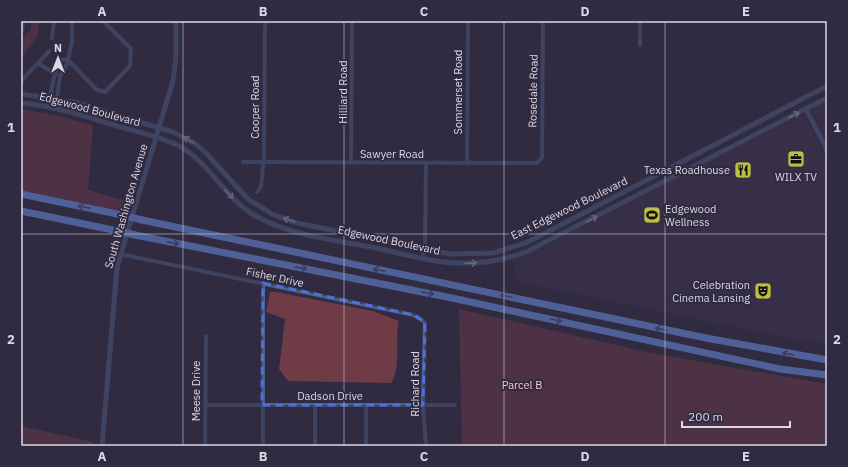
<svg xmlns="http://www.w3.org/2000/svg" width="848" height="467" viewBox="0 0 848 467" font-family="'IBM Plex Sans',sans-serif">
<style>
.built{fill:#3c334f}
.green{fill:#6e3b47}
.lines{fill:none;stroke-linecap:round;stroke-linejoin:round}
.minor{stroke:#4d6086;stroke-width:4}
.tertiary{stroke:#4d6086;stroke-width:5}
.motorway{stroke:#71a0fe;stroke-width:7}
.motorway-bridge{stroke:#71a0fe;stroke-width:7}
.oneway{stroke:#a2a8c0}
.oneway2{stroke:#475483}
.marked{fill:none;stroke:#4c70dc;stroke-width:3;stroke-dasharray:8 5;stroke-linejoin:round}
.grid{fill:none;stroke:#dbd8e6;stroke-width:1;stroke-opacity:0.55}
.labels{text-anchor:middle;stroke-width:4;stroke-linejoin:round;paint-order:stroke}
.street-label{font-size:11px;fill:#dbd8e6;stroke:#312b41}
.poi-label{font-size:11px;fill:#dbd8e6;stroke:#312b41;text-anchor:end}
.park-label{font-size:11px;fill:#fec2ce;stroke:#312b41}
.neatline{fill:none;stroke:#dbd8e6;stroke-width:1.5}
.grid-label{font-size:13px;text-anchor:middle;font-weight:bold;fill:#dbd8e6}
</style>
<rect width="100%" height="100%" fill="#312b41"/>
<path class="built" d="M827 100V142L811 110Z
M801 116 806 118 827 159V344L778 336 518 282 512 259 543 247 706 162Z"/>
<path class="green" d="M31 21H39L38 36 21 58V39L31 30Z
M21 109 54 115 93 125 88 190 126 201 125 212 21 190Z
M270 292H276L373 311 399 321C394 341 402 366 391 383L288 381 279 369 285 319 266 312Z
M459 309 651 353 827 384V446H462Z
M21 426 93 442V446H21Z"/>
<g class="lines">
<path class="minor" d="M22 30 23 21
M52 38 54 21
M640 45V21
M67 59 97 90 105 92 130 66 131 49 103 21
M39 64 56 74
M21 82C29 70 40 63 49 51
M50 97 55 73 62 60 67 59
M57 98 60 76 67 64 72 42V21
M243 162 537 163 542 158 543 21
M351 163 352 21
M467 163 468 21
M257 192 261 187 264 157 265 21
M120 254 414 315 425 322 423 405 426 446
M423 258 425 245 426 163
M205 405H455
M315 405V446
M366 405V446
M205 446 206 336
M263 446V283"/>
<path class="tertiary" d="M21 94 73 102 173 132 196 144 205 152 248 199 272 214 297 223 450 254 493 253 528 242 827 86
M21 103C56 106 90 118 124 128 142 133 162 137 179 146 209 162 224 197 254 215 290 236 336 240 376 248 405 254 436 264 466 263 487 263 508 259 528 251L827 98
M806 109 827 150
M102 446 117 267 173 81 176 57V21"/>
<path class="motorway" d="M21 194 122 215
M21 211 118 231
M142 220 706 338 827 360
M135 235 452 298 780 369 827 375"/>
<path class="motorway-bridge" d="M122 215 142 220
M118 231 135 235"/>
</g>
<defs><path id="oneway-shaft" d="M-6 0H5M1.5-3L5.5 0L1.5 3" fill="none" stroke-width="1.6" stroke-linecap="round" stroke-linejoin="round"/></defs>
<g class="oneway">
<use href="#oneway-shaft" transform="translate(794 115) rotate(-27)"/>
<use href="#oneway-shaft" transform="translate(189 140) rotate(-149)"/>
<use href="#oneway-shaft" transform="translate(229 194) rotate(45)"/>
<use href="#oneway-shaft" transform="translate(592 219) rotate(-28)"/>
<use href="#oneway-shaft" transform="translate(289 220) rotate(-163)"/>
<use href="#oneway-shaft" transform="translate(471 263) rotate(-1)"/>
</g>
<g class="oneway2">
<use href="#oneway-shaft" transform="translate(84 207) rotate(-168)"/>
<use href="#oneway-shaft" transform="translate(173 243) rotate(11)"/>
<use href="#oneway-shaft" transform="translate(301 268) rotate(11)"/>
<use href="#oneway-shaft" transform="translate(379 270) rotate(-168)"/>
<use href="#oneway-shaft" transform="translate(428 293) rotate(11)"/>
<use href="#oneway-shaft" transform="translate(506 296) rotate(-168)"/>
<use href="#oneway-shaft" transform="translate(556 320) rotate(12)"/>
<use href="#oneway-shaft" transform="translate(661 329) rotate(-168)"/>
<use href="#oneway-shaft" transform="translate(788 354) rotate(-169)"/>
</g>
<path d="M0 0H848V467H0ZM263 283 414 315 425 322 423 405H262Z" fill="#312b41" fill-opacity=".55" fill-rule="evenodd"/>
<path class="marked" d="M263 283 414 315 425 322 423 405H262Z"/>
<path class="grid" d="M183 21V446M344 21V446M504 21V446M665 21V446M21 234H827"/>
<defs>
<g id="office-square" transform="scale(0.9)"><rect x="-9" y="-9" width="18" height="18" rx="4" fill="#bfbe41" stroke="#312b41"/><path d="M-6-3h4V-5.5h4V-3h4V5H-6ZM-1-4.5V-3h2v-1.5ZM-6 0V1H6V0Z" fill="#111"/></g>
<g id="restaurant-square" transform="scale(0.9)"><rect x="-9" y="-9" width="18" height="18" rx="4" fill="#bfbe41" stroke="#312b41"/><path d="M-5-6h1v4h1v-4h1v4h1v-4h1v5L-1.5 .5V6h-2V.5L-5-1ZM5-6V6H3V1.5H1.5Q1.5-4 5-6Z" fill="#111"/></g>
<g id="stadium-square" transform="scale(0.9)"><rect x="-9" y="-9" width="18" height="18" rx="4" fill="#bfbe41" stroke="#312b41"/><path d="M0-5a6.5 5 0 1 0 0 10a6.5 5 0 1 0 0-10ZM-3.5-1.8h7v3.6h-7Z" fill="#111"/></g>
<g id="theatre-square" transform="scale(0.9)"><rect x="-9" y="-9" width="18" height="18" rx="4" fill="#bfbe41" stroke="#312b41"/><path d="M-5-5.5Q0-4 5-5.5V0Q5 5 0 6Q-5 5-5 0ZM-3.3-2.5H-1v1.5H-3.3ZM1-2.5H3.3v1.5H1ZM-2.8 1Q0 5.5 2.8 1Z" fill="#111"/></g>
</defs>
<g fill-rule="evenodd">
<use href="#office-square" x="796" y="159"/>
<use href="#restaurant-square" x="743" y="170"/>
<use href="#stadium-square" x="652" y="215"/>
<use href="#theatre-square" x="763" y="291"/>
</g>
<g class="labels">
<g class="street-label">
<text transform="translate(533 91) rotate(-89)" y="4">Rosedale Road</text>
<text transform="translate(343 92) rotate(-90)" y="4">Hilliard Road</text>
<text transform="translate(458 92) rotate(-90)" y="4">Sommerset Road</text>
<text transform="translate(255 107) rotate(-90)" y="4">Cooper Road</text>
<text transform="translate(90 109) rotate(15)" y="4">Edgewood Boulevard</text>
<text x="392" y="158">Sawyer Road</text>
<text transform="translate(126 206) rotate(-74)" y="4">South Washington Avenue</text>
<text transform="translate(569 208) rotate(-26)" y="4">East Edgewood Boulevard</text>
<text transform="translate(389 240) rotate(12)" y="4">Edgewood Boulevard</text>
<text transform="translate(275 277) rotate(12)" y="4">Fisher Drive</text>
<text transform="translate(415 384) rotate(-90)" y="4">Richard Road</text>
<text transform="translate(196 391) rotate(-90)" y="4">Meese Drive</text>
<text x="330" y="400">Dadson Drive</text>
</g>
<g class="poi-label">
<text x="730" y="174">Texas Roadhouse</text>
<text x="796" y="181" text-anchor="middle">WILX TV</text>
<text x="665" y="213" text-anchor="start">Edgewood<tspan x="665" dy="13">Wellness</tspan></text>
<text x="750" y="289">Celebration<tspan x="750" dy="13">Cinema Lansing</tspan></text>
</g>
<g class="park-label">
<text x="522" y="389">Parcel B</text>
</g>
</g>
<rect width="848" height="467" fill="none" stroke="#312b41" stroke-width="44"/>
<g transform="translate(58 58)" stroke="#312b41" stroke-width="3" paint-order="stroke">
<path d="M0-3L7 15L0 10L-7 15Z" fill="#dbd8e6"/>
<text y="-6" font-size="11" font-weight="bold" text-anchor="middle" fill="#dbd8e6">N</text>
</g>
<path d="M682 421v6h108v-6" fill="none" stroke="#dbd8e6" stroke-width="2"/>
<text x="688" y="421" font-size="12" fill="#dbd8e6" stroke="#312b41" stroke-width="3" paint-order="stroke">200 m</text>
<rect x="22" y="22" width="804" height="423" class="neatline"/>
<g class="grid-label">
<text x="102" y="16">A</text>
<text x="263" y="16">B</text>
<text x="424" y="16">C</text>
<text x="585" y="16">D</text>
<text x="746" y="16">E</text>
<text x="11" y="132">1</text>
<text x="837" y="132">1</text>
<text x="11" y="344">2</text>
<text x="837" y="344">2</text>
<text x="102" y="461">A</text>
<text x="263" y="461">B</text>
<text x="424" y="461">C</text>
<text x="585" y="461">D</text>
<text x="746" y="461">E</text>
</g>
</svg>
